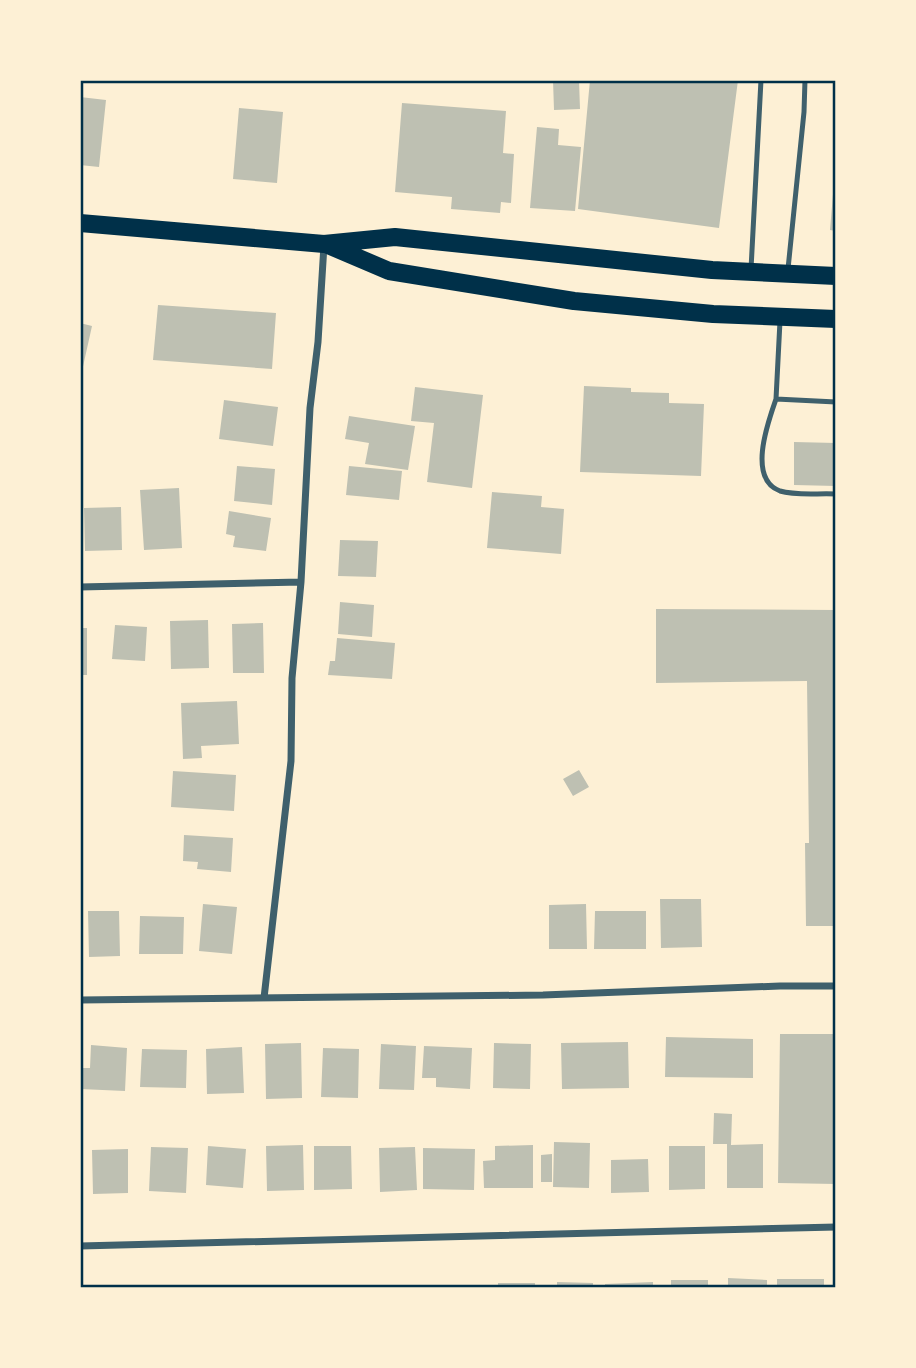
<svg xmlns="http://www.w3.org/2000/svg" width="916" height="1368" viewBox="0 0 916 1368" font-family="'Varela Round',sans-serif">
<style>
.building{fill:#bec0b2}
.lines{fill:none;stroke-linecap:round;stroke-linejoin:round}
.service{stroke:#3f606c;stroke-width:5}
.minor{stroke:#3f606c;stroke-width:7}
.primary{stroke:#003049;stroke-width:18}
.neatline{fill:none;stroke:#003049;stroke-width:2.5}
</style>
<rect width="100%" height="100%" fill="#fdf0d5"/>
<path class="building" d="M553 80H579L580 109 554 110Z
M590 80H738L719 228 578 209Z
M80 97 106 100 99 167 80 165Z
M402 103 506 111 503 153 514 154 511 203 501 202 500 213 451 209 452 197 395 192Z
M239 108 283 112 277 183 233 179Z
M537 127 559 129 558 145 581 147 575 211 530 208Z
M834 182H836V231L830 230Z
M158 305 276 313 272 369 153 360Z
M80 323 92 326 82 371H80Z
M584 386 631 388V392L669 393V403L704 404 701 476 580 472Z
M415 387 483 395 472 488 427 482 434 423 411 421Z
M224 400 278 407 273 446 219 439Z
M349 416 415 426 408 470 365 464 369 443 345 439Z
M794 442 836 443V486L794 485Z
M237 466 275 469 272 505 234 501Z
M349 466 402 471 399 500 346 495Z
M179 488 182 548 144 550 140 490Z
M492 492 542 496 541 507 564 509 561 554 487 548Z
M121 507 122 550 85 551 84 508Z
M229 511 271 518 266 551 233 547 235 536 226 534Z
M340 540 378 541 376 577 338 576Z
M340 602 374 605 372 637 338 634Z
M656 609 836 610V926H806L805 843H809L807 681 656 683Z
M208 620 209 668 171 669 170 621Z
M263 623 264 673H233L232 624Z
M115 625 147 627 145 661 112 659Z
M80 628H87V675H80Z
M337 638 395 643 392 679 328 675 330 661H335Z
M237 701 239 744 201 746 202 758 183 759 181 703Z
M579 770 589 787 573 796 563 779Z
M173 771 236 775 234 811 171 807Z
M184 835 233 838 231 872 197 869 198 862 183 861Z
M660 899H701L702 947 661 948Z
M203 904 237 907 232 954 199 951Z
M586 904 587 949H549V905Z
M88 911H119L120 956 89 957Z
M595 911H646V949H594Z
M140 916 184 917 183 954H139Z
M780 1034H836V1184L778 1183Z
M666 1037 753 1039V1078L665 1077Z
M628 1042 629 1088 562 1089 561 1043Z
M301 1043 302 1098 266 1099 265 1044Z
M494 1043 531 1044 530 1089 493 1088Z
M381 1044 416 1046 414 1090 379 1089Z
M91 1045 127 1048 125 1091 80 1089V1068H90Z
M424 1046 472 1048 470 1089 436 1087V1078H422Z
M242 1047 244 1093 207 1094 206 1049Z
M323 1048 359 1049 358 1098 321 1097Z
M142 1049 187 1050 186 1088 140 1087Z
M714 1113 732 1114 731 1145 763 1144V1188H727V1144H713Z
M554 1142 590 1143 589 1188 553 1187Z
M303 1145 304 1190 267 1191 266 1146Z
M533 1145V1188H484L483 1161 495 1160V1146Z
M208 1146 246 1149 243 1188 206 1185Z
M314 1146H351L352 1189 314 1190Z
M669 1146H705V1189L669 1190Z
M151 1147 188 1148 186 1193 149 1191Z
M415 1147 417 1190 380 1192 379 1148Z
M423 1148 475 1149 474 1190 423 1189Z
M128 1149V1193L93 1194 92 1150Z
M552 1154V1182H541V1155Z
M648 1159 649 1192 611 1193V1160Z
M728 1278 767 1280V1288H728Z
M777 1279H824V1288H777Z
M671 1280H708V1288H671Z
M557 1282 593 1283V1288H557Z
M653 1282V1288H605V1284Z
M498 1283H535V1288H498Z"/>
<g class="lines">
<path class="service" d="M751 269 761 80
M788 269 804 112 805 80
M780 321 776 399 836 402
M776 399C768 422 747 479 780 491 796 496 818 493 836 494"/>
<path class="minor" d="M80 587 301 582
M264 998 291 761 292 678 301 582 310 408 318 342 324 245
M80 1000 543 995 780 986H836
M80 1246 836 1227"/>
<path class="primary" d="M80 223 324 244 395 237 712 270 836 276
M328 245 389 271 574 301 713 314 836 319"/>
</g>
<rect width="916" height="1368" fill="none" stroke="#fdf0d5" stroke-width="164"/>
<rect x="82" y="82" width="752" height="1204" class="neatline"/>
</svg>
